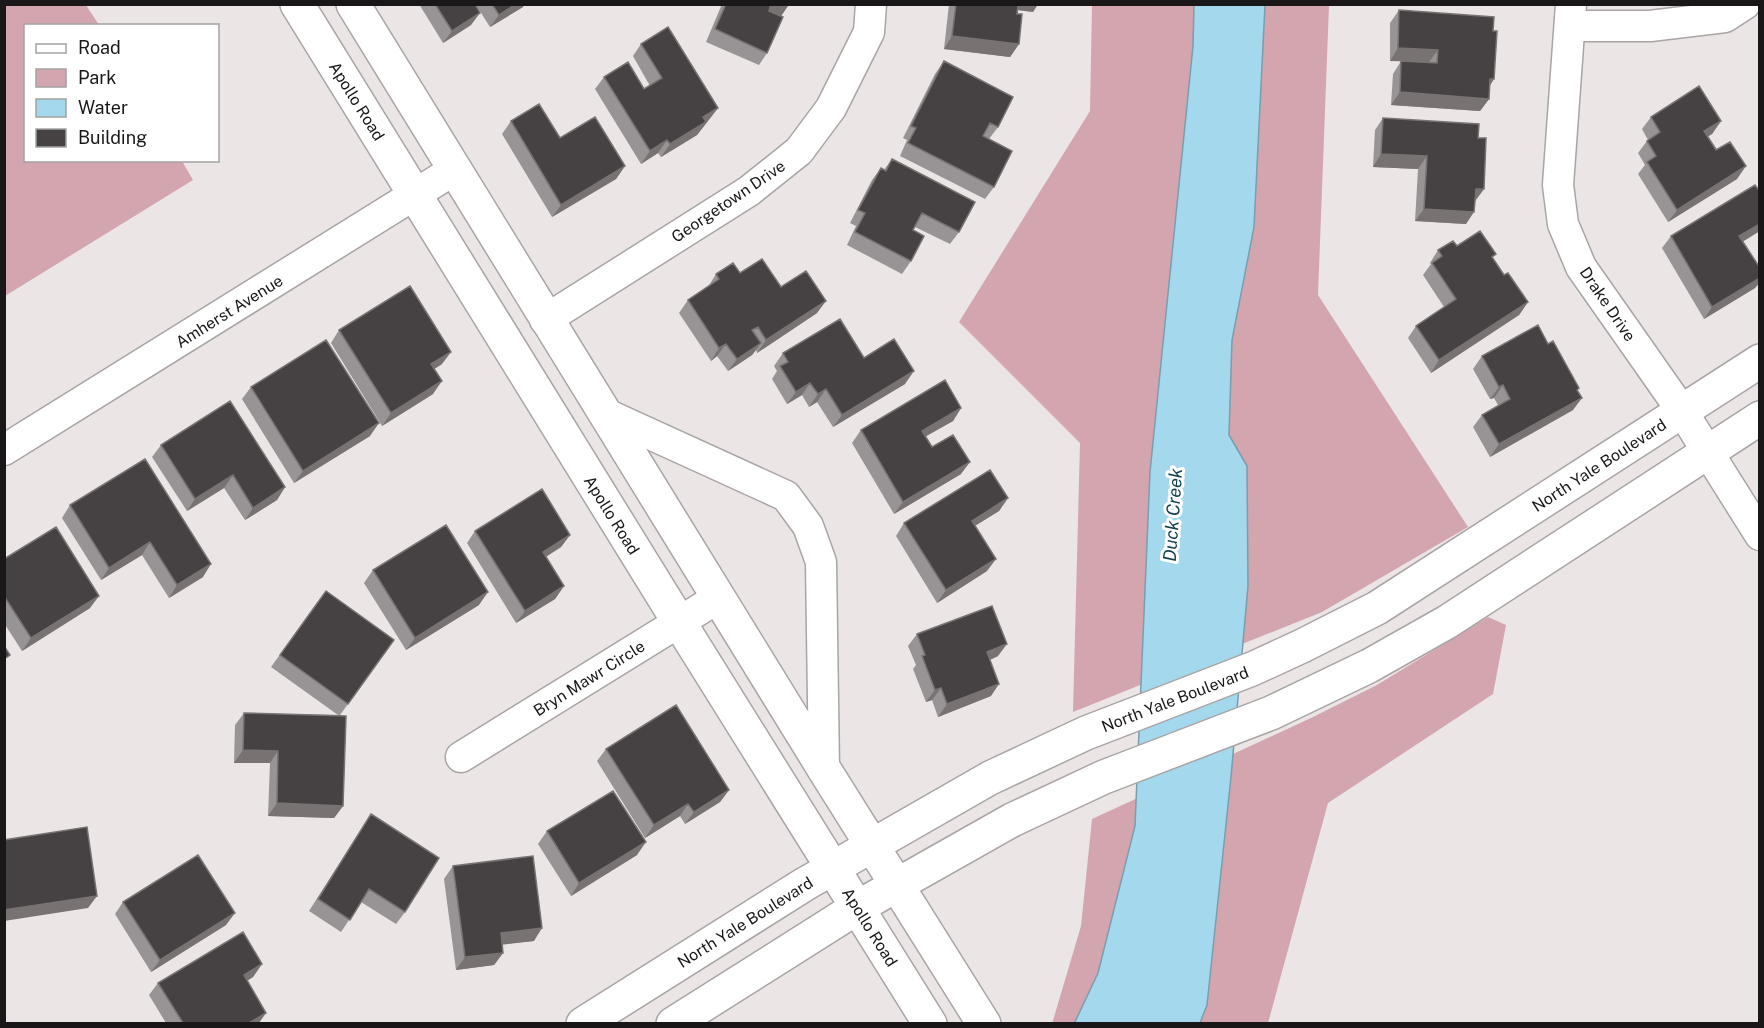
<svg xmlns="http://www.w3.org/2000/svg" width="1764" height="1028" viewBox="0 0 1764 1028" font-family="'Public Sans',sans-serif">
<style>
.green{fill:#d3a5af}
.water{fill:#a3d8ed;stroke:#7a9ead;stroke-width:1.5}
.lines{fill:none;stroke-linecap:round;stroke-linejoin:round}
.minor-casing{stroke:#aaa4a5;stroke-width:33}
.tertiary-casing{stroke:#aaa4a5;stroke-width:36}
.minor{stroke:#fff;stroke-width:30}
.tertiary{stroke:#fff;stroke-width:33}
.wall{fill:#989394}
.shaded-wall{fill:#787273}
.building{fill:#464142;stroke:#787273;stroke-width:1.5}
.labels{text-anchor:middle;stroke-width:6;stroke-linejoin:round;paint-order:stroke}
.street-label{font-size:16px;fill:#191717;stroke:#fff}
.water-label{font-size:18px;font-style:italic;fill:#113f4e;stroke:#fff}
</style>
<rect width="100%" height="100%" fill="#ebe5e6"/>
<path class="green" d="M5 4 86 5 99 25 26 26V160L182 161 193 180 5 296Z
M1092 5H1329L1318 295 1468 527 1322 612 1073 712 1080 443 959 322 1090 111Z
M1488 617 1506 625 1493 694 1328 803 1268 1023 1052 1024 1081 926 1092 819 1311 718 1377 685Z"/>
<path class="water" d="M1194 5H1265L1254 227 1232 340 1229 435 1247 466 1248 586 1231 777 1207 1005 1200 1023 1074 1024 1098 973 1135 826 1150 472 1193 46Z"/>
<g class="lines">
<g class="minor-casing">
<path id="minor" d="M1571 4 1558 185 1563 224 1581 267 1682 411 1760 535
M1570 26H1650L1725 17 1745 4
M545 320 749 191 799 151 831 108 869 32 871 4
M604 413 786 496 808 526 821 562 824 769
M4 450 454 170
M461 757 718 598"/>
</g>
<g class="tertiary-casing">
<path id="tertiary" d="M297 4 679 622 930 1024
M353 4 824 769 984 1024
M583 1024 805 884 990 778 1086 733 1252 669 1302 646 1377 608 1760 361
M673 1024 858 907 1012 820 1104 777 1271 713 1369 666 1447 622 1760 418"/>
</g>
<use href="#minor" class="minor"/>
<use href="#tertiary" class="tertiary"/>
</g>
<path class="wall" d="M419 4H524L523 7 490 27 476 5 471 25 443 43Z
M722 4H789L781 16 767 53 759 65 706 42Z
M949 4H1038L1033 12 1017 10 1019 44 1010 57 944 49Z
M1399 10 1493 31 1494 79 1489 86V99L1480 111 1391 105 1393 74 1401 61H1390V23Z
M641 44 718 108 697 135 661 157 658 153 641 164 595 89 604 77 644 89 650 86 633 56Z
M944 61 998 127 989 139 994 187 985 199 900 156 907 140 903 138 935 74Z
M1651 117 1721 121 1712 134 1708 136 1737 179 1668 222 1638 174 1645 165 1638 153 1647 141 1648 140 1642 129Z
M1383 118 1478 138 1484 189 1475 201 1466 224 1415 221 1418 169 1373 167 1375 130Z
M511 121 560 138 625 166 616 179 552 217 502 134Z
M892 159 959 232 950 244 915 227 913 230 911 261 902 274 847 245 856 226 850 223 872 180 881 168 884 170Z
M1671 236 1743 241 1760 268V282L1755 288 1704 319 1662 248Z
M1457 246 1493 259 1504 275 1528 302 1519 315 1431 373 1408 338 1416 326 1444 307 1423 275 1431 264 1430 263 1438 250Z
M740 273 781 287 817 313 757 353 756 350 752 355 728 371 717 356 711 361 679 313 688 300 708 287 716 274Z
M339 330 442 364 434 369 433 394 382 426 331 343Z
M1548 344 1579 388 1577 391 1573 410 1490 457 1473 427 1482 415 1498 405 1494 398 1490 399 1473 369 1482 356Z
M783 353 864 358 905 384 833 427 817 402 809 407 802 395 787 404 772 379 777 371 774 366Z
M251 387 370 436 294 483 242 399Z
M961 408 953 421 926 436 932 447 961 474 894 514 852 443 861 430Z
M161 445 285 487 277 500 245 520 224 488 187 511 152 457Z
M145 459 203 577 169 598 142 555 101 580 62 518 70 505Z
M1008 498 999 511 975 526 987 571 937 603 896 536 904 523Z
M475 531 570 535 561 547 546 557 564 586 555 599 516 623 467 543Z
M4 559 90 608 22 651 4 623Z
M373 570 479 605 406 650 364 583Z
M326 591 394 640 340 715 343 806 334 818 268 816 270 763H234L235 725 244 713 338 715 271 667Z
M917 634 998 656 990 660 991 696 938 717 932 700 926 702 913 669 916 665 908 646Z
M606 749 729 790 720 802 685 824 680 816 645 838 597 761Z
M371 814 405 912 396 924 361 902 341 932 309 911Z
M547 831 637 855 571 896 538 844Z
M453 866 534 941 502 944 503 953 494 965 456 970 444 879Z
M123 902 226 925 151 972 115 914Z
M262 964 253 977 247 981 259 1023H166L149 995 158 983Z"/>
<path class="shaded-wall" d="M516 4H524L523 7 490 27 499 15Z
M769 4H783L788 6 779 19 763 12Z
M1014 4H1038L1033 12 1010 9Z
M1467 4H1488L1487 6Z
M480 13 471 25 443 43 452 31Z
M952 36 1019 44 1010 57 944 49Z
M1398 48 1438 50 1429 62 1390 61Z
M1490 79H1494L1486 92Z
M1400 92 1489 99 1480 111 1391 105Z
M718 108 697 135 661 157 670 144 703 117Z
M1721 121 1712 134 1696 144 1704 131Z
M667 140 658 153 641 164 650 151Z
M1381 154 1427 156 1418 169 1373 167Z
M625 166 616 179 552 217 561 205Z
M1746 166 1737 179 1668 222 1677 210Z
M1476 189H1484L1475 201Z
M1424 209 1474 212 1466 224 1415 221Z
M1760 224V231L1731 249 1739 236Z
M1760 278V282L1755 288 1704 319 1712 307Z
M826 301 817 313 757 353 766 340Z
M1528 302 1519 315 1431 373 1439 360Z
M761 343 752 355 728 371 737 359Z
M726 344 717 356 711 361 719 348Z
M451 352 442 364 422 377 431 364Z
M914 371 905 384 833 427 842 415Z
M442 381 433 394 382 426 391 413Z
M810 383 802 395 787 404 796 392Z
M1503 385 1494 398 1490 399 1499 387Z
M826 389 817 402 809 407 818 394Z
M1582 398 1573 410 1490 457 1499 444Z
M961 408 953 421 914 443 922 431Z
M379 423 370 436 294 483 303 471Z
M970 462 961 474 894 514 903 502Z
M233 475 224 488 187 511 195 499Z
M285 487 277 500 245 520 253 508Z
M1008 498 999 511 963 533 972 521Z
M570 535 561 547 534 564 543 552Z
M150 542 142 555 101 580 109 568Z
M996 559 987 571 937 603 946 590Z
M211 564 203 577 169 598 177 585Z
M564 586 555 599 516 623 525 611Z
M488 592 479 605 406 650 415 638Z
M99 596 90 608 22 651 31 638Z
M1007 644 998 656 978 665 987 652Z
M999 684 991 696 938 717 947 704Z
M941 688 932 700 926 702 935 690Z
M243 750 278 751 270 763H234Z
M729 790 720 802 685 824 694 812Z
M277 803 343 806 334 818 268 816Z
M688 804 680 816 645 838 654 825Z
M646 842 637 855 571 896 579 883Z
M97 896 88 908 4 921V910Z
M235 913 226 925 151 972 160 960Z
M542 928 534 941 492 946 501 933Z
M503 953 494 965 456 970 465 957Z
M262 964 253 977 235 988 244 975Z
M266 1013 259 1023H249Z"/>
<path class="building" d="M435 4H475L480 13 452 31Z
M492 4H516L499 15Z
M726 4H771L769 11 783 17 767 53 715 29Z
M956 4H1018L1017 14H1022L1019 44 952 36Z
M1399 10 1494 17 1493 31H1497L1494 79H1490L1489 99 1400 92 1401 61 1437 63 1438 50 1398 48Z
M668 27 718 108 703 117 706 122 670 144 667 140 650 151 604 77 628 62 644 89 662 78 641 44Z
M944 61 1013 97 998 127 990 123 983 136 1012 151 994 187 908 143 916 128 911 126Z
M1699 86 1721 121 1704 131 1716 150 1730 142 1746 166 1677 210 1647 162 1656 156 1647 141 1660 132 1651 117Z
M539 104 560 138 595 117 625 166 561 205 511 121Z
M1383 118 1479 124 1478 138H1486L1484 189H1476L1474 212 1424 209 1427 156 1381 154Z
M892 159 975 202 959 232 922 213 913 230 924 236 911 261 855 232 865 213 858 210 881 168 886 171Z
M1755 185 1760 192V224L1739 236 1760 268V278L1712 307 1671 236Z
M1480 231 1496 254 1492 257 1504 275 1508 273 1528 302 1439 360 1416 326 1456 299 1432 263 1442 256 1438 250 1453 241 1457 246Z
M762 259 781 287 806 271 826 301 766 340 758 327 752 330 761 343 737 359 726 344 719 348 688 300 719 279 716 274 733 263 740 273Z
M410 286 451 352 431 364 442 381 391 413 339 330Z
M840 319 864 358 894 339 914 371 842 415 826 389 818 394 810 383 796 392 780 366 788 362 783 353Z
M1538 325 1548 344 1553 341 1579 388 1577 390 1582 398 1499 444 1482 415 1510 399 1503 385 1499 387 1482 356Z
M326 340 379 423 303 471 251 387Z
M945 380 961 408 922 431 932 447 953 435 970 462 903 502 861 430Z
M230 401 285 487 253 508 233 475 195 499 161 445Z
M145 459 211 564 177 585 150 542 109 568 70 505Z
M990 470 1008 498 972 521 996 559 946 590 904 523Z
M542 489 570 535 543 552 564 586 525 611 475 531Z
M446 525 488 592 415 638 373 570Z
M56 527 99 596 31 638 4 596V559Z
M326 591 394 640 348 704 280 655Z
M992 606 1007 644 987 652 999 684 947 704 941 688 935 690 922 656 925 655 917 634Z
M4 646 10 655 4 659Z
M676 705 729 790 694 812 688 804 654 825 606 749Z
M244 713 346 716 343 806 277 803 278 751 243 750Z
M613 791 646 842 579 883 547 831Z
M371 814 439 858 405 912 369 889 350 920 318 899Z
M87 827 97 896 4 910V840Z
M198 855 235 913 160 960 123 902Z
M533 856 542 928 501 933 503 953 465 957 453 866Z
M243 932 262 964 244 975 266 1013 249 1023H183L158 983Z"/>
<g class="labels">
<g class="street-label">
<text transform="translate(357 101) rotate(58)" y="6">Apollo Road</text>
<text transform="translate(728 201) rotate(-34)" y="6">Georgetown Drive</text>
<text transform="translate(1608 304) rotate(56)" y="6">Drake Drive</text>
<text transform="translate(229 311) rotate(-32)" y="6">Amherst Avenue</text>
<text transform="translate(1599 465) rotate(-33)" y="6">North Yale Boulevard</text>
<text transform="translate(612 515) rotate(58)" y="6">Apollo Road</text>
<text transform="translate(589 678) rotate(-32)" y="6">Bryn Mawr Circle</text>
<text transform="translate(1175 699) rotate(-21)" y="6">North Yale Boulevard</text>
<text transform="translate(745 922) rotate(-32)" y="6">North Yale Boulevard</text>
<text transform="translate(870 927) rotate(58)" y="6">Apollo Road</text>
</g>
<g class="water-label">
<text transform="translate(1173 515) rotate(-86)" y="6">Duck Creek</text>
</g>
</g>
<rect width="1764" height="1028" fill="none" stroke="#191717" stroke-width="12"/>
<rect x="24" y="24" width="195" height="138" fill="#ffffff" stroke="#a3a2a2" stroke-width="1.5"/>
<rect x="36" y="44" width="30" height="9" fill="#ffffff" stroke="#a3a2a2" stroke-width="1.5"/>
<text x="78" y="54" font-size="18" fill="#191717">Road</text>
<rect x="36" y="69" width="30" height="18" fill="#d3a5af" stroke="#a3a2a2" stroke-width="1.5"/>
<text x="78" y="84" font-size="18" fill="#191717">Park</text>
<rect x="36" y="99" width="30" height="18" fill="#a3d8ed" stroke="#a3a2a2" stroke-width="1.5"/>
<text x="78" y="114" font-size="18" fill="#191717">Water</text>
<rect x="36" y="129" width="30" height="18" fill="#464142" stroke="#a3a2a2" stroke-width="1.5"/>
<text x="78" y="144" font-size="18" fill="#191717">Building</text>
</svg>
